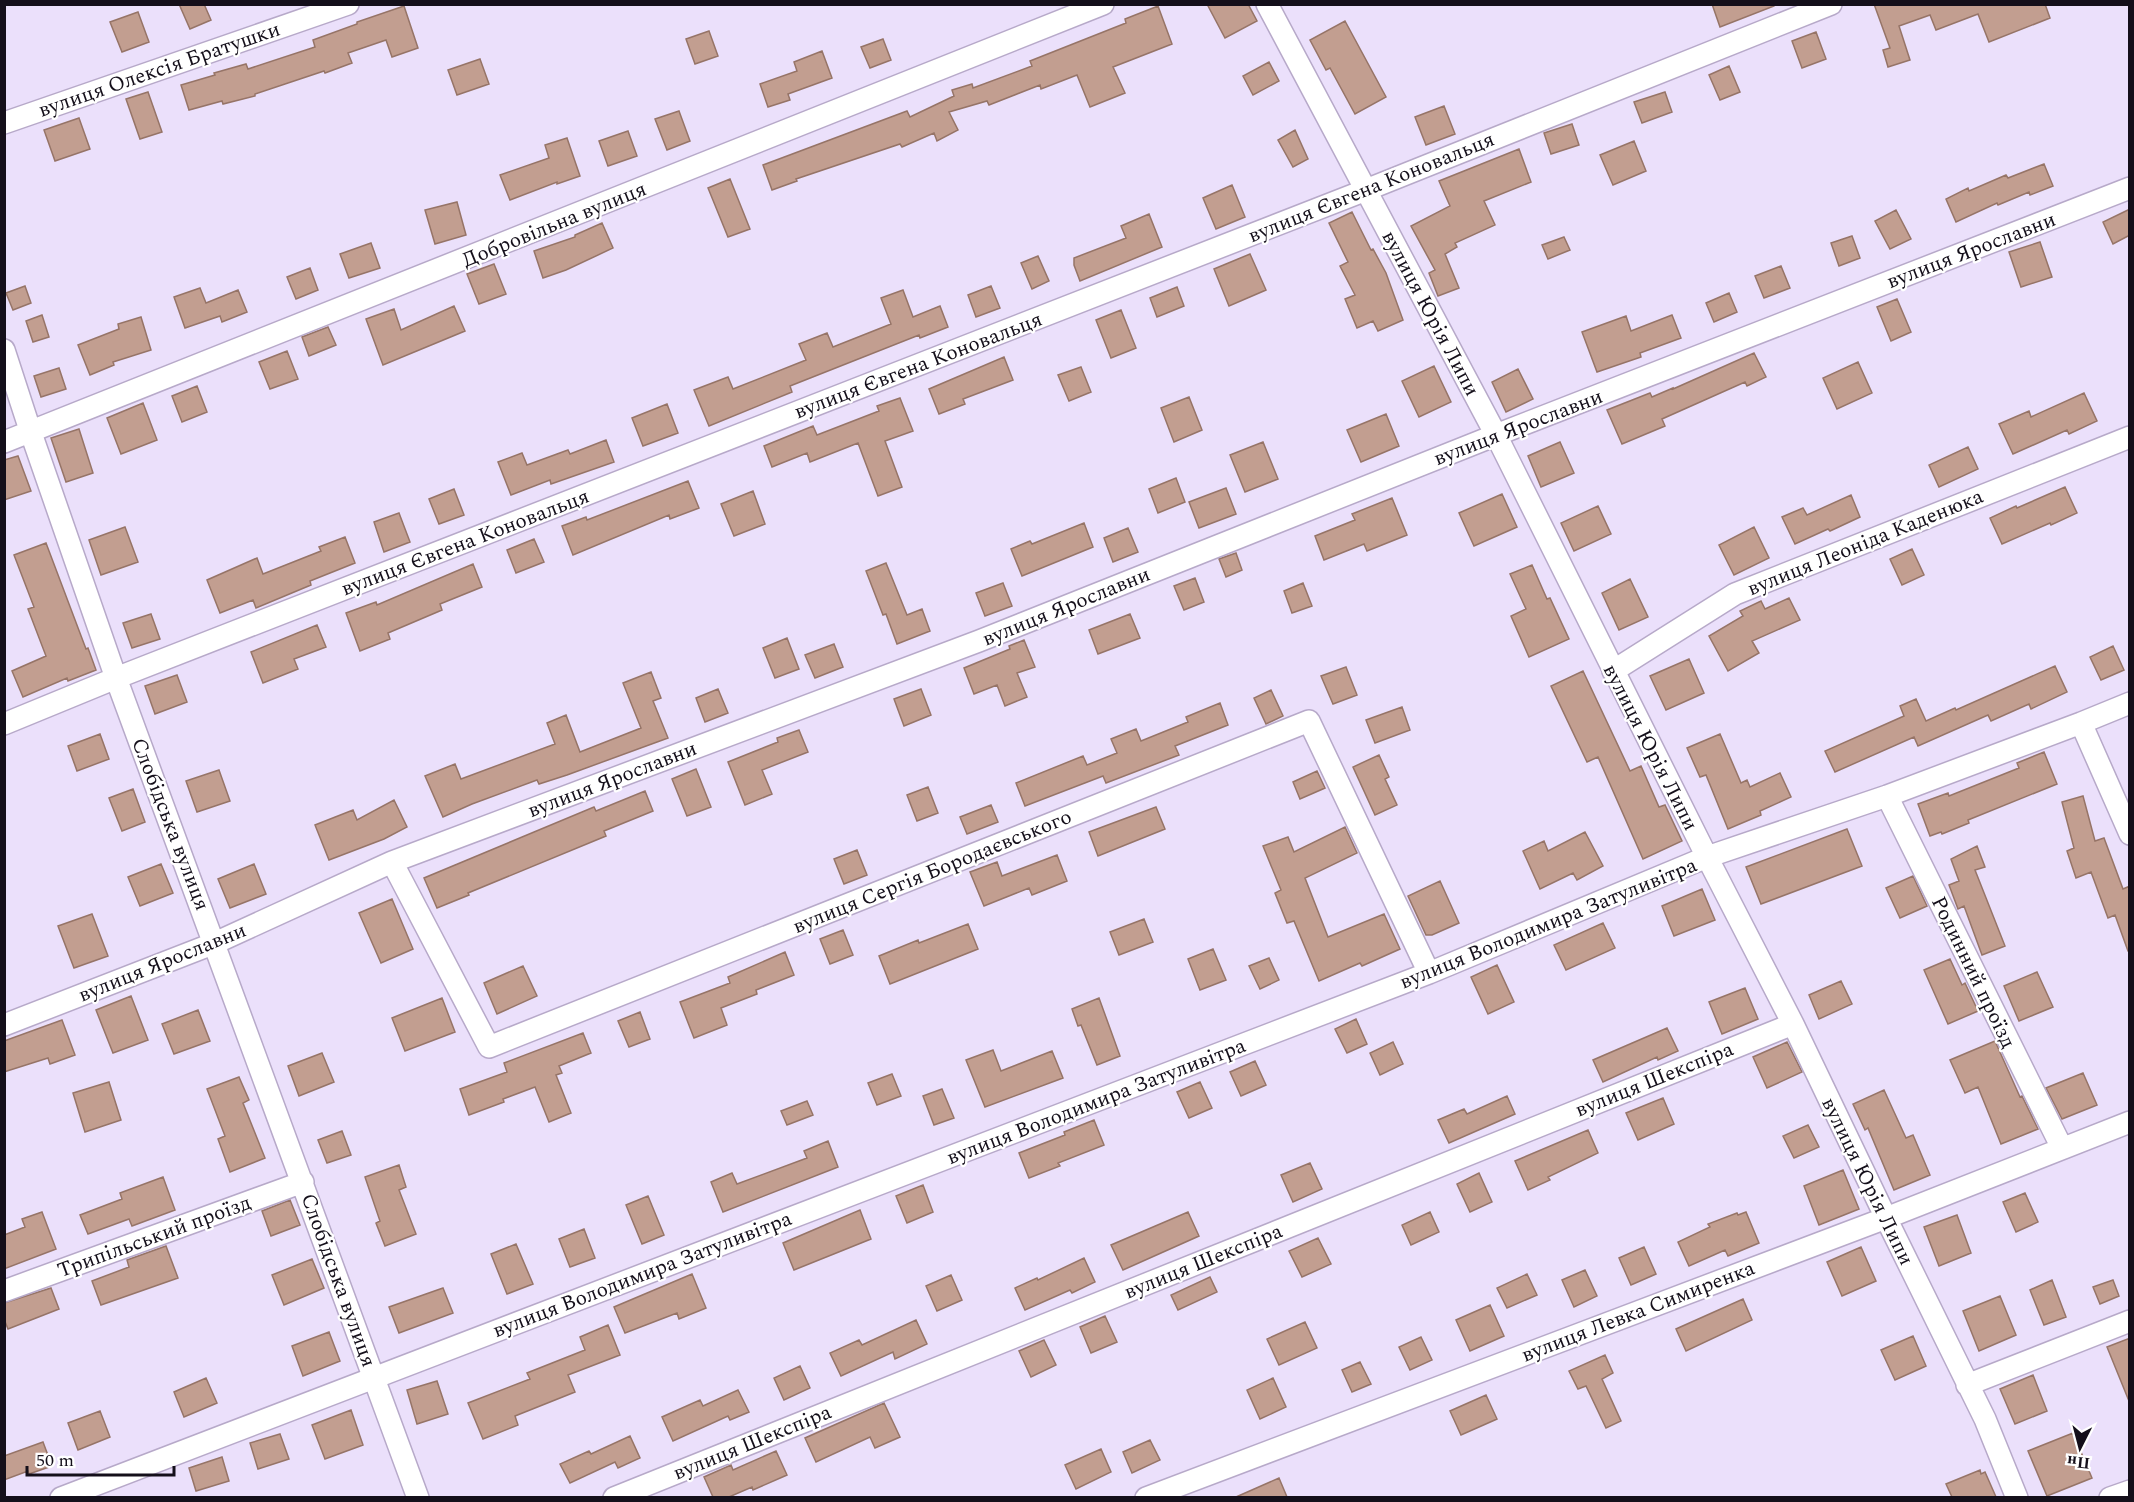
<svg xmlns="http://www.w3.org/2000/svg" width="2134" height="1502" viewBox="0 0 2134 1502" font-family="Spectral,serif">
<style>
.building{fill:#c29e90;stroke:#967467;stroke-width:1.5}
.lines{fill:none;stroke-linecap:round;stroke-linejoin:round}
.street-casing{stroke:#b7a9c9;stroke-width:24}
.street{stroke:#fff;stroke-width:21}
.labels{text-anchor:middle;stroke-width:4.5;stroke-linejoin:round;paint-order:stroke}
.street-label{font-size:21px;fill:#140f1a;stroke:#fff}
</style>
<rect width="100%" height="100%" fill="#ebe0fb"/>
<path class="building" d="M179 4H204L211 20 190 29Z
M1207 4H1248L1257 21 1225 38Z
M1712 4H1774V6L1720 27Z
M1874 4H2045L2050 18 1989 42 1978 14 1936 30 1930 15 1899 26 1910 60 1888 67 1883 50 1890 48Z
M404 6 418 48 392 57 386 40 348 53 352 63 325 73 324 71 255 94V96L223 104 222 101 189 110 181 85 215 75 214 73 246 64 248 69 315 47 313 40 357 24V22Z
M1158 6 1172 44 1113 67 1125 93 1090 107 1077 75 1041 89 1040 85 989 105 987 101 949 112 958 130 937 141 934 133 902 147 900 144 796 179 797 181 772 190 763 165 907 111 910 117 954 96 952 90 972 84 973 88 1032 66 1030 61 1126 23 1125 19Z
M138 12 149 42 122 52 110 22Z
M1345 21 1386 97 1355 114 1330 68 1326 70 1310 40Z
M709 31 718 56 695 64 686 39Z
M1816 32 1826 59 1802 68 1792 41Z
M883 39 891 60 870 68 861 47Z
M822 51 832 78 788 94 790 100 768 107 760 84 797 71 794 62Z
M480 59 489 84 457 95 448 70Z
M1269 62 1279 81 1253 95 1243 76Z
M1729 66 1740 92 1720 100 1709 75Z
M148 92 162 132 140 139 126 99Z
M1665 92 1672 112 1642 123 1634 102Z
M1444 106 1455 134 1426 145 1415 117Z
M679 111 690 141 667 150 655 119Z
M79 118 90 149 55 161 44 130Z
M1572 124 1579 145 1551 154 1544 133Z
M1295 130 1308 159 1293 167 1278 140Z
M628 131 637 156 608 166 599 141Z
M567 138 580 176 557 184V182L510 200 500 175 549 158 545 145Z
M1634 141 1646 171 1613 185 1600 155Z
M1519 149 1531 182 1484 201 1495 225 1455 243 1457 247 1445 254 1459 288 1438 296 1429 273 1435 270 1411 226 1450 206 1439 181Z
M2044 164 2053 186 2030 195 2029 192 1998 205 1997 203 1956 222 1946 199 1968 188 1969 191 2006 175 2008 178Z
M730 179 750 229 728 237 708 188Z
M1232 185 1245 217 1216 229 1203 198Z
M457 202 466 235 435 244 425 210Z
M2130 209V235L2113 244 2103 222Z
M1896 210 1911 239 1890 249 1875 221Z
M1352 212 1371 250 1373 249 1386 273 1403 320 1378 331 1373 321 1357 328 1345 299 1355 295 1340 266 1348 262 1329 223Z
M1149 214 1162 247 1080 281 1074 265V258L1126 238 1121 226Z
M602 223 613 248 566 270 543 278 534 251 575 237V235Z
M1852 236 1860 258 1839 266 1831 243Z
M1564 237 1570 250 1548 259 1542 245Z
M2040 242 2052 277 2021 287 2009 252Z
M371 243 380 268 349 278 340 254Z
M1250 254 1266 290 1229 306 1214 269Z
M1038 256 1049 281 1032 289 1021 263Z
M494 264 506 294 479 304 467 274Z
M1781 266 1790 288 1764 298 1755 276Z
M310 268 318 290 296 299 287 277Z
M25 286 31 303 13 310 6 293Z
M991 286 1000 308 976 317 968 295Z
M1177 287 1184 306 1157 317 1150 298Z
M200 288 206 303 238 290 247 312 222 322 220 316 185 328 174 297Z
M903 290 913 317 940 306 948 327 920 338 919 335 790 386 792 392 709 426 694 390 728 377 733 389 806 360 799 344 827 333 833 347 891 324 881 298Z
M1729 293 1737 312 1714 322 1706 303Z
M1897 299 1911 332 1891 341 1877 307Z
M454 306 465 331 383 365 366 319 394 309 401 330Z
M1121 310 1136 348 1111 358 1096 320Z
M42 315 49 337 33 342 26 321Z
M1672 315 1681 338 1640 353 1641 357 1597 372 1582 332 1626 316 1631 331Z
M141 317 151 350 113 362 114 365 90 375 78 345 119 329 118 324Z
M328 327 336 345 309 356 302 337Z
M287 351 298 379 270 389 259 362Z
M1754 353 1766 377 1747 386 1745 382 1662 419 1665 426 1622 444 1607 410 1650 393 1652 397 1673 388V389Z
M1004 357 1013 380 963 399 965 404 939 414 929 389Z
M1858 362 1872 393 1837 409 1823 378Z
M1434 366 1451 402 1419 417 1402 381Z
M1081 367 1091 392 1069 401 1058 375Z
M59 368 66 389 41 397 34 376Z
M1518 369 1533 399 1506 412 1492 382Z
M197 386 207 412 182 422 172 396Z
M2084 393 2097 421 2069 434 2067 430 2013 454 1999 424 2029 411 2031 417Z
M1189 397 1202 430 1174 442 1161 408Z
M900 398 913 431 885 441 902 487 878 496 858 443 810 462 807 453 772 467 764 446 813 426 817 435 879 411 877 406Z
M143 403 157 440 121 454 107 418Z
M667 404 678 433 643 446 632 418Z
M1386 414 1399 446 1361 462 1347 430Z
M79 429 93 473 66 482 51 438Z
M606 440 614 462 551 484 550 480 511 495 498 462 522 453 527 465 568 450 570 454Z
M1263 442 1278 479 1245 492 1230 455Z
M1560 442 1574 473 1541 487 1528 456Z
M1968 447 1978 469 1939 487 1929 465Z
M18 456 31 491 4 500V460Z
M1176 478 1185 502 1158 513 1149 489Z
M688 481 699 508 670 519 669 515 573 555 562 526 586 517 587 520Z
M2065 487 2077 513 2051 525 2050 523 2002 544 1990 518 2016 506 2017 508Z
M1226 488 1236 514 1199 528 1189 502Z
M454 489 464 515 439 524 429 499Z
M753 491 765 524 734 536 721 504Z
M1502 494 1517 527 1474 546 1459 513Z
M1851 495 1860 517 1830 531 1828 529 1795 544 1782 517 1803 508 1807 515Z
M1392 498 1407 535 1367 551 1364 544 1324 560 1315 536 1355 520 1352 514Z
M1598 506 1611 534 1574 551 1561 523Z
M399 513 410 542 384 552 374 522Z
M1084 523 1093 547 1022 576 1011 549 1030 541 1032 544Z
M125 527 138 562 101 575 89 540Z
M1754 527 1769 558 1734 575 1719 545Z
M1128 528 1138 552 1113 562 1104 538Z
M345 537 355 563 310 581 311 585 256 608 253 600 220 613 207 580 257 558 263 574 321 551 319 547Z
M534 539 544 562 516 573 507 550Z
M46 543 86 649 88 648 96 670 68 681 67 678 23 697 12 671 46 656 28 609 34 607 14 555Z
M1912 549 1924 575 1902 585 1890 559Z
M1236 553 1242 570 1226 577 1219 559Z
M886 563 907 615 922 609 930 631 897 644 886 614 883 615 866 571Z
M473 564 482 587 440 604 442 610 388 633 390 639 360 651 346 613 376 602 377 605Z
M1532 565 1547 599 1550 598 1569 639 1529 657 1511 616 1526 609 1510 574Z
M1195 578 1204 602 1184 610 1174 586Z
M1630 579 1648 617 1619 630 1602 593Z
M1003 583 1012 606 985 616 976 593Z
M1303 583 1312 606 1292 613 1284 591Z
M1789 598 1800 620 1752 641 1759 653 1728 671 1709 636 1743 616 1740 611 1761 601 1765 609Z
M151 614 160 639 132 648 123 623Z
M1130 614 1140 638 1098 654 1089 630Z
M317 625 326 647 294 659 298 669 263 683 251 652Z
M787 638 799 669 775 678 763 648Z
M1024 640 1035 667 1017 673 1027 697 1005 706 997 685 974 694 964 668 1010 649 1009 646Z
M834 644 843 667 815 678 805 655Z
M2113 646 2124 670 2101 680 2090 657Z
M1689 659 1704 693 1666 710 1650 676Z
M2055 666 2067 692 2031 709 2029 704 1991 721 1988 715 1918 746 1914 737 1835 772 1825 751 1904 716 1900 706 1916 699 1926 721 1955 708 1956 710Z
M1346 667 1357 695 1333 704 1321 676Z
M1583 671 1630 771 1641 766 1659 807 1665 805 1682 841 1643 859 1598 757 1587 762 1551 686Z
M651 672 661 698 653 701 668 738 567 775 539 784 537 780 472 804 443 817 425 776 455 764 461 779 555 744 547 723 566 715 580 752 641 728 623 683Z
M177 675 187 702 155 714 145 686Z
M718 689 728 713 705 722 696 698Z
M921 689 931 715 904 726 894 699Z
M1271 690 1283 716 1266 724 1254 698Z
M1220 703 1228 725 1175 746 1179 755 1106 783 1103 776 1025 806 1016 783 1083 756 1087 765 1117 753 1111 739 1136 729 1141 741 1188 722 1186 717Z
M1402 707 1410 730 1375 743 1366 720Z
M799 730 808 752 762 770 772 794 745 805 728 762 778 742 777 738Z
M100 734 109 759 77 771 68 746Z
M1720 734 1741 783 1747 780 1750 787 1780 773 1791 797 1760 811 1761 815 1728 829 1706 775 1700 777 1687 748Z
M2044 752 2057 784 1968 820 1969 823 1942 834 1941 832 1930 836 1918 804 1948 793 1949 796 2019 768 2017 763Z
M1379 755 1389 777 1385 779 1397 805 1375 815 1353 767Z
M696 769 711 807 687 816 672 779Z
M219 770 230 801 197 812 186 781Z
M1317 771 1325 788 1300 799 1293 782Z
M928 787 938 813 917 821 907 795Z
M133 789 145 822 122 831 109 798Z
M645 791 653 811 604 831 606 836 468 893 469 895 437 908 424 878 594 807 596 811Z
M2083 796 2095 841 2104 838 2123 889 2130 886V951H2128L2115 915 2108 918 2091 872 2076 878 2067 851 2074 848 2062 802Z
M394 800 407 827 384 839 329 860 315 825 353 810 357 820Z
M991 805 998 822 967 834 960 817Z
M1156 807 1165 829 1098 856 1089 832Z
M1345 827 1357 853 1305 878 1328 937 1384 914 1400 949 1362 966 1360 963 1319 981 1294 921 1287 923 1275 893 1281 890 1263 846 1288 837 1294 852Z
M1847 829 1862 866 1761 904 1746 867Z
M1585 832 1603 866 1577 880 1573 873 1540 889 1523 851 1544 841 1548 851Z
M1977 846 1985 867 1975 870 2005 946 1982 955 1964 906 1958 909 1949 885 1959 881 1951 859Z
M857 850 867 875 844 884 834 859Z
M1057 855 1067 881 1032 895 1029 888 984 906 970 872 997 862 1002 876Z
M161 864 173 893 140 906 128 877Z
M254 864 266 894 230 908 218 879Z
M1913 876 1927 906 1900 918 1886 888Z
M1440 881 1459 923 1432 935H1426L1408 896Z
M1702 889 1715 920 1674 936 1662 906Z
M392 899 413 949 381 963 359 913Z
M92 914 108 956 74 968 58 926Z
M1144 919 1153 942 1119 955 1110 932Z
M1603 923 1615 948 1566 970 1554 945Z
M968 924 978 949 890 984 879 956 918 940 919 943Z
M843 930 853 955 830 964 820 939Z
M1213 949 1226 980 1200 990 1188 959Z
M785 952 794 975 756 990 757 994 721 1008 727 1025 694 1038 680 1002 730 983 728 977Z
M1269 958 1279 980 1260 989 1249 966Z
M1950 959 1962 985 1965 983 1978 1011 1948 1024 1924 970Z
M1497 965 1514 1002 1488 1014 1471 977Z
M523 966 537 996 497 1014 484 983Z
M2037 972 2053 1007 2019 1021 2004 986Z
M1841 981 1852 1004 1819 1019 1809 995Z
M1745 988 1758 1019 1722 1034 1709 1002Z
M131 996 148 1040 113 1053 96 1010Z
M442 998 455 1032 405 1051 392 1018Z
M1099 998 1120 1056 1097 1065 1081 1025 1078 1026 1072 1009Z
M198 1010 210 1041 174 1054 162 1024Z
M640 1012 650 1039 629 1047 618 1021Z
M1356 1019 1367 1044 1347 1053 1335 1029Z
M62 1020 75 1055 50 1064 48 1058 4 1072V1041Z
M1667 1028 1678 1051 1658 1060 1657 1057 1603 1082 1593 1060Z
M583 1033 591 1053 559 1066 562 1073 556 1075 571 1113 549 1122 535 1087 503 1099 504 1102 469 1115 460 1089 507 1072 504 1063Z
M1995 1041 2020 1097 2022 1096 2038 1129 2001 1144 1978 1087 1965 1093 1950 1060Z
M1393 1042 1403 1064 1380 1075 1370 1053Z
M1787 1042 1802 1072 1767 1088 1753 1057Z
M993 1050 1001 1071 1052 1051 1063 1078 985 1107 966 1060Z
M322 1053 334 1082 299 1096 288 1066Z
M1255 1061 1266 1085 1241 1096 1230 1072Z
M2083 1073 2097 1105 2062 1119 2046 1088Z
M892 1074 901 1096 877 1105 868 1083Z
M239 1077 249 1100 243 1103 265 1158 230 1172 218 1139 225 1136 207 1089Z
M109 1082 121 1120 85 1132 73 1093Z
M1200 1082 1212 1108 1189 1118 1177 1092Z
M942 1089 954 1118 934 1125 923 1096Z
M1884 1090 1906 1138 1913 1135 1930 1175 1894 1190 1868 1128 1865 1130 1853 1104Z
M1507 1096 1515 1114 1449 1143 1438 1120 1464 1109 1467 1114Z
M1663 1098 1674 1124 1638 1140 1626 1113Z
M807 1101 813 1115 787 1125 781 1111Z
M1094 1120 1104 1145 1058 1163 1060 1166 1029 1178 1019 1153 1065 1135 1064 1132Z
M1808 1125 1819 1147 1794 1158 1783 1136Z
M1588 1130 1598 1153 1548 1177 1550 1180 1528 1190 1515 1161Z
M342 1131 351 1155 327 1163 318 1140Z
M828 1141 838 1167 723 1212 711 1182 732 1173 737 1184 807 1158 804 1151Z
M1310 1163 1322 1189 1293 1202 1281 1175Z
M399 1165 406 1187 399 1190 416 1234 385 1246 376 1223 380 1221 365 1177Z
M1843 1170 1859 1209 1819 1225 1804 1186Z
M1479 1173 1492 1202 1470 1212 1457 1184Z
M163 1177 175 1210 132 1226 129 1219 88 1234 80 1215 122 1199 120 1193Z
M923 1185 933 1212 907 1223 896 1196Z
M2025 1193 2038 1222 2016 1232 2003 1202Z
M648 1196 664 1235 642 1244 626 1205Z
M290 1200 300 1225 271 1236 262 1211Z
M860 1210 871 1239 794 1270 783 1243Z
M42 1212 56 1249 4 1269V1235L25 1227 22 1219Z
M1188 1212 1199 1236 1123 1270 1111 1245Z
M1430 1212 1439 1232 1411 1245 1402 1225Z
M1746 1212 1759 1243 1728 1256 1725 1250 1689 1266 1678 1242 1710 1227 1708 1224 1737 1213 1738 1215Z
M1957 1215 1971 1253 1939 1266 1924 1227Z
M584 1229 595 1258 570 1267 559 1239Z
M1318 1238 1331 1264 1302 1277 1289 1251Z
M516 1244 533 1284 507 1294 491 1254Z
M166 1246 178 1278 101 1305 92 1281 129 1267 127 1260Z
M1644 1247 1656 1274 1631 1285 1619 1258Z
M1861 1247 1876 1281 1842 1296 1827 1262Z
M1084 1258 1095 1282 1072 1293 1070 1290 1025 1310 1015 1288 1037 1278 1038 1280Z
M312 1259 324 1288 284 1305 272 1275Z
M1585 1270 1597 1296 1574 1307 1562 1280Z
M692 1274 706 1308 679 1319 677 1313 625 1333 614 1307Z
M1527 1274 1537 1295 1507 1308 1497 1288Z
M951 1275 962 1300 937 1311 926 1286Z
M1210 1277 1217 1292 1178 1310 1171 1295Z
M2052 1280 2066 1317 2044 1325 2030 1290Z
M2113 1280 2119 1296 2100 1304 2093 1287Z
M51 1288 59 1309 8 1329 4 1319V1303Z
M443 1288 453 1313 399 1333 389 1307Z
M2000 1296 2016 1335 1979 1351 1963 1311Z
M1743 1299 1752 1320 1686 1351 1676 1329Z
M1490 1305 1504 1336 1470 1351 1456 1320Z
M1105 1316 1117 1342 1091 1353 1080 1327Z
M916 1320 927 1344 895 1359 893 1352 841 1376 830 1353 859 1340 862 1345Z
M1305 1322 1317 1348 1279 1365 1267 1339Z
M608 1325 620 1355 568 1375 575 1392 515 1416 518 1425 483 1439 468 1403 530 1379 527 1373 585 1350 580 1337Z
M329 1332 340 1361 303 1376 292 1346Z
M1913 1336 1926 1366 1895 1380 1881 1350Z
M1421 1337 1432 1360 1410 1370 1399 1347Z
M2130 1338V1401H2129L2107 1347Z
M1044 1340 1056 1365 1031 1377 1019 1351Z
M1605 1355 1613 1373 1602 1379 1621 1421 1606 1428 1586 1386 1578 1389 1569 1371Z
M1360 1362 1371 1384 1352 1392 1342 1370Z
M800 1366 810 1388 784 1400 774 1378Z
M2033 1375 2047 1411 2015 1424 2000 1389Z
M206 1378 217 1403 184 1417 174 1392Z
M1273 1378 1286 1407 1260 1419 1247 1390Z
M437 1381 448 1414 417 1424 407 1390Z
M738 1390 749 1412 730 1420 728 1416 673 1441 662 1417 700 1400 703 1406Z
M1486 1395 1497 1419 1461 1435 1450 1411Z
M884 1403 900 1437 875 1448 870 1437 816 1462 805 1438Z
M351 1410 363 1445 325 1459 312 1425Z
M100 1411 110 1437 78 1450 68 1423Z
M2073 1433 2092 1478 2047 1496 2028 1451Z
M280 1434 289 1459 258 1469 250 1443Z
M630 1436 640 1458 618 1468 615 1462 570 1483 560 1464 589 1451 591 1454Z
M1150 1440 1160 1460 1132 1473 1123 1452Z
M43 1442 52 1466 29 1474 28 1471 4 1480V1456Z
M1101 1449 1111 1472 1076 1489 1065 1465Z
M776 1451 787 1475 753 1490 752 1487 729 1497H713L704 1477 731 1465 733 1470Z
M222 1457 229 1481 196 1491 189 1468Z
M1980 1470 1981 1474 1985 1472 1996 1497H1952L1946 1484Z
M1279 1478 1287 1497H1236Z"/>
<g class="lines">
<g class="street-casing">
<path id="street" d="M1267 4 1496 435 1707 857 1793 1024 1886 1218 1985 1419 2017 1498
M4 123 348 4
M4 350 31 433 116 678 418 1498
M4 442 1103 4
M1613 671 1735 594 2130 437
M2081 723 2130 834
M4 724 116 678 1366 190 1831 4
M1887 796 2062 1148
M392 862 489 1047 1309 721 1429 973
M4 1025 215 943 392 862 979 641 1496 435 2130 188
M4 1291 303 1182
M1967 1385 2130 1321
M61 1498 1429 973 1707 857 1887 796 2081 723 2130 703
M614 1498 1793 1024
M1146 1498 1886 1218 2130 1122
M2110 1498 2130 1491"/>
</g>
<use href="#street" class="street"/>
</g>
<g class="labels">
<g class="street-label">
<text transform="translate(159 69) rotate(-19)" y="7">вулиця Олексія Братушки</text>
<text transform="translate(1371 187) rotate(-22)" y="7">вулиця Євгена Коновальця</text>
<text transform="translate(554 224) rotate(-22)" y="7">Добровільна вулиця</text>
<text transform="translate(1971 250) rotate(-21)" y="7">вулиця Ярославни</text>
<text transform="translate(1431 313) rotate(62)" y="7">вулиця Юрія Липи</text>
<text transform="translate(918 365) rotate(-21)" y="7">вулиця Євгена Коновальця</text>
<text transform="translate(1518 427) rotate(-21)" y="7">вулиця Ярославни</text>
<text transform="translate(465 542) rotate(-21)" y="7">вулиця Євгена Коновальця</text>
<text transform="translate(1865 542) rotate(-22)" y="7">вулиця Леоніда Каденюка</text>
<text transform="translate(1066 606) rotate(-22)" y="7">вулиця Ярославни</text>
<text transform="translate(1651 747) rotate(63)" y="7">вулиця Юрія Липи</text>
<text transform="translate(612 779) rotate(-21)" y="7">вулиця Ярославни</text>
<text transform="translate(171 824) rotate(69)" y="7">Слобідська вулиця</text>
<text transform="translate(932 871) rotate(-22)" y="7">вулиця Сергія Бородаєвського</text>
<text transform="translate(1548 923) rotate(-22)" y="7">вулиця Володимира Затуливітра</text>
<text transform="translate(162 962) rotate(-22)" y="7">вулиця Ярославни</text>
<text transform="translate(1974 972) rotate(64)" y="7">Родинний проїзд</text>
<text transform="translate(1654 1079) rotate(-22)" y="7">вулиця Шекспіра</text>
<text transform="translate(1096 1101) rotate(-21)" y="7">вулиця Володимира Затуливітра</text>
<text transform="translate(1868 1181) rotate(64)" y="7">вулиця Юрія Липи</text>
<text transform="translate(154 1236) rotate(-20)" y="7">Трипільський проїзд</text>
<text transform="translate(1203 1261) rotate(-22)" y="7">вулиця Шекспіра</text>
<text transform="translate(642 1274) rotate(-21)" y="7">вулиця Володимира Затуливітра</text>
<text transform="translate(339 1280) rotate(70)" y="7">Слобідська вулиця</text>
<text transform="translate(1638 1311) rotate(-21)" y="7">вулиця Левка Симиренка</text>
<text transform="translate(752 1442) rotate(-22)" y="7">вулиця Шекспіра</text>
</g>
</g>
<rect width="2134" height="1502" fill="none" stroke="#140f1a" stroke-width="12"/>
<g transform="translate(2080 1448) rotate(186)" stroke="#ffffff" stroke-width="4.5" paint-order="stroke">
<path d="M0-4.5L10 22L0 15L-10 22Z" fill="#140f1a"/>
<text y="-9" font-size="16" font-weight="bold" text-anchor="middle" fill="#140f1a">Пн</text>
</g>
<path d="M27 1466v9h147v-9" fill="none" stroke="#140f1a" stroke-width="3"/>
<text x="36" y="1466" font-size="18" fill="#140f1a" stroke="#ffffff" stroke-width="4.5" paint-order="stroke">50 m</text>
</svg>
